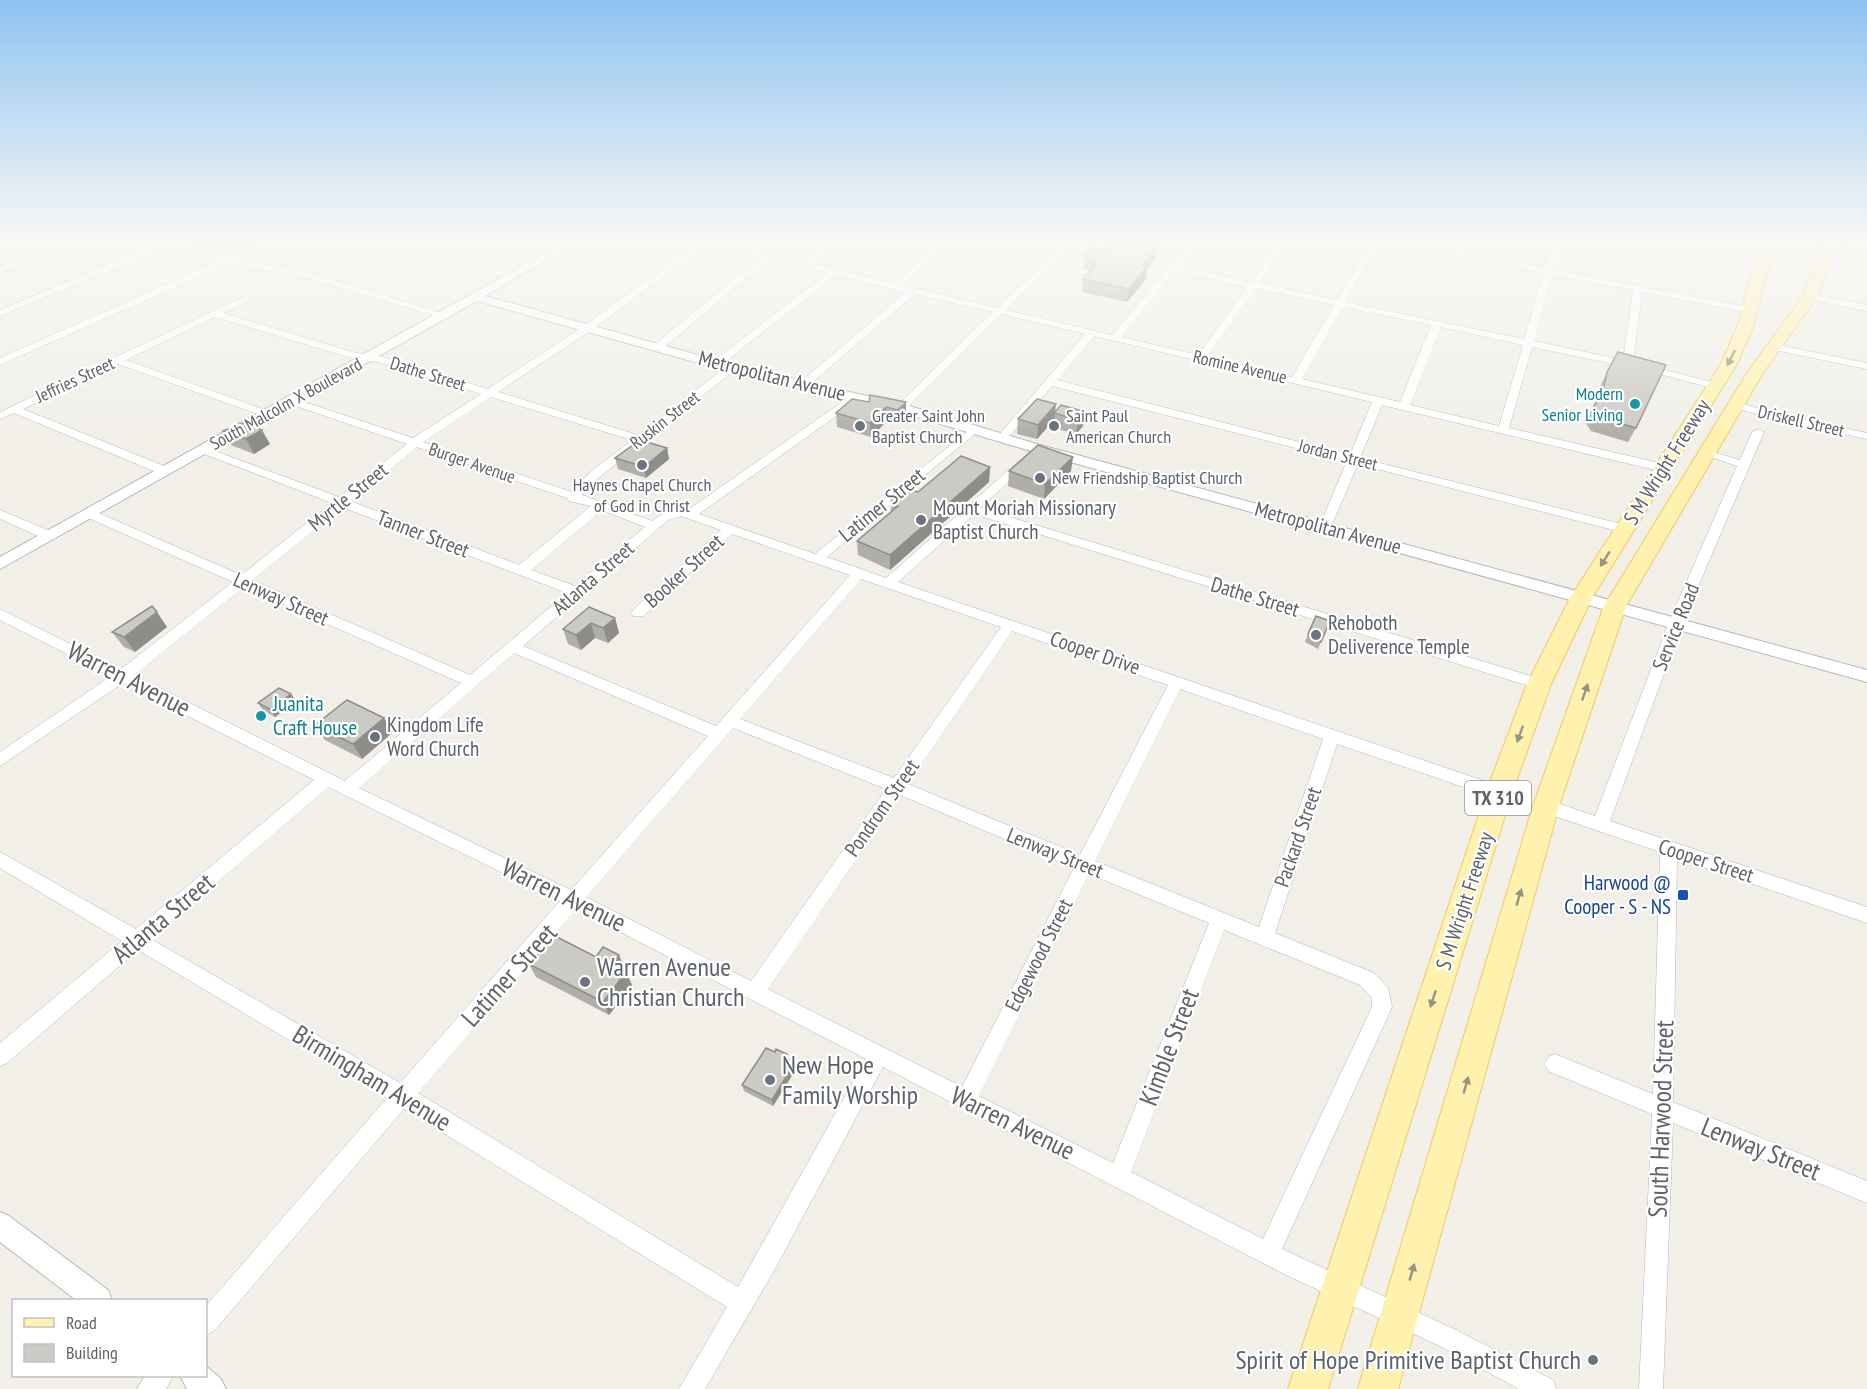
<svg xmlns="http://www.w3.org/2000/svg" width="1867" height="1389" viewBox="0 0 1867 1389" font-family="'PT Sans Narrow',sans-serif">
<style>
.education{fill:#e1ded6}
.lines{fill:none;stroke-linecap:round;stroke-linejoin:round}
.minor-casing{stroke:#b5b8bc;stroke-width:1}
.tertiary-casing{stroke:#b5b8bc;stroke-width:2}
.primary-casing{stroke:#f2c960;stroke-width:2}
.minor{fill:#fff;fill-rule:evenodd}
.tertiary{fill:#fff;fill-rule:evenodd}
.primary{fill:#fff2af;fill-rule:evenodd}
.wall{fill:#afaea9}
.shaded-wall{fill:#8f8d8a}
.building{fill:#cccac5;stroke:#8f8d8a;stroke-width:1.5}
.oneway{fill:#979581}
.culture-dot{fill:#0f9aa8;stroke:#fff;stroke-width:2}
.worship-dot{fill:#6b7280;stroke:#fff;stroke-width:2}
.transit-dot{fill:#1a4fb4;stroke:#fff;stroke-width:2}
.labels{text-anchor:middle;stroke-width:4.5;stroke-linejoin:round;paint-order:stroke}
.far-street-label{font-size:18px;fill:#5f6368;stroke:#fff}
.far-culture-label{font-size:18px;fill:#0d838f;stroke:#fff;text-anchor:end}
.far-worship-label{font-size:18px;fill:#5b616d;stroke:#fff;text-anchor:start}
.shield{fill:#fff;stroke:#8f9295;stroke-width:1.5}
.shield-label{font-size:20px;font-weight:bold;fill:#5f6368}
.street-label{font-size:21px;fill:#5f6368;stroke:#fff}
.worship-label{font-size:21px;fill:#5b616d;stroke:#fff;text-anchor:start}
.culture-label{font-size:21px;fill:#0d838f;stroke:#fff;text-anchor:start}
.transit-label{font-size:21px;fill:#164399;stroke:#fff;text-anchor:end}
.near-street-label{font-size:26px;fill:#5f6368;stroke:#fff}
.near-worship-label{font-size:26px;fill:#5b616d;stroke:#fff;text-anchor:start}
</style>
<rect width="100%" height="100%" fill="#f1efe8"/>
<path class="education" d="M182 243H260L229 257Z"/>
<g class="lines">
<g class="minor-casing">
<path id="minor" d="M62 243H74L0 273V267Z
M160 243C184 242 205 257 226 257 240 257 254 243 271 243L236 260 301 270 447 315 439 317 297 275 228 264 0 365V358L219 261 167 247 0 316V310Z
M383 243H397L517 276 512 279Z
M698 243H722L803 262 828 243H838L812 264 893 283 941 243H950L902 285 997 308 1063 243H1072L1006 310 1112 335 1189 243H1198L1179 267 1251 282 1279 243H1287L1259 283 1337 300 1370 243H1378L1345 302 1524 339 1544 273 1398 243H1416L1545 268 1553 243H1561L1554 270 1753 308V312L1750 313 1642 292 1633 362 1720 384V388L1716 389 1652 372 1532 347 1509 428 1668 465V471L1664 472 1382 405 1360 458 1629 526 1631 529 1625 533 1358 464 1331 527 1325 531 1321 530 1319 527 1347 461 1052 386 1006 440H998V436L1085 334 1001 314 905 410H897V406L992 312 915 294 807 387H799V383L906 292 836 275 721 365H713V361L828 273 769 259 662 349H654V345L761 257 708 244 593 329 498 392 638 435 727 366H735V370L597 479 582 495 652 521C662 513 676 507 688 510L852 395H860V399L699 514 815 554 973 427 979 430 977 432 827 557 886 578 1020 460H1028V464L980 508 1544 680 1546 684 1544 688 1539 689 974 514 898 582 1505 788 1507 793 1505 798 1499 799 1337 744 1275 933 1374 973 1388 988 1392 1007 1282 1249 1456 1330 1553 1380 1556 1389H1519L1440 1346 1286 1275 883 1067 775 1269 705 1389H679L727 1307 404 1109 214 1331 206 1335V1306L387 1098 138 950 7 1063 0 1066V1043L122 941 0 868V852L136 929 314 780 123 683 0 766V752L111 676 0 620V609L121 669 233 582 86 517V511H94L241 575 332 503 199 452V448H207L339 497 407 444 287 403V399H295L413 438 481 394 378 362 351 358 215 317 126 360 271 412V416H263L118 364 23 409 169 468V474H161L14 413 0 419V412L247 295 252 298 250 300 223 313 356 353 383 357 488 389 585 325ZM1175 271 1247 287 1198 355 1121 337ZM1552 275 1633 290 1623 360 1534 341ZM1256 288 1334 305 1292 377 1207 357ZM1343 307 1431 325 1400 402 1302 379ZM1441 327 1523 345 1499 426 1410 405ZM1094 336 1372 402 1350 455 1057 380ZM491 397 632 440 589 473 572 492 423 442ZM417 447 567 498 569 501 591 506 519 565 350 501ZM342 507 567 593 470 675 252 580ZM602 510 645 527 575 586 531 570ZM681 516 721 530 633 610 631 613 633 616H643L732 534 850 575 716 726 523 646 668 520ZM861 579 1001 627 894 778 740 719ZM244 587 461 683 345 781 134 675ZM1012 631 1168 685 1080 855 908 784ZM514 653 708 736 571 890 359 788ZM1180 689 1323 739 1259 927 1095 861ZM733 728 886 789 751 981 586 897ZM328 787 560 901 400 1083 151 939ZM900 795 1074 868 962 1087 768 989ZM1089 874 1209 923 1113 1163 979 1096ZM576 909 866 1059 738 1287 418 1093ZM1224 930 1360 985 1372 998V1007L1263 1239 1131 1172Z
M1648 243H1668L1768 262 1763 265Z
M1809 294 1867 305V311L1806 299V295Z
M1773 344 1867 363V369L1769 349V345Z
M1736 402 1778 414 1867 433V439L1776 420 1732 407 1731 405Z
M1758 429 1764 432 1683 622 1610 821 1867 907V923L1677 858 1673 1102 1867 1181V1203L1673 1123 1663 1389H1639L1652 1114 1548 1071 1545 1064 1548 1057 1555 1054 1653 1094 1660 852 1540 811 1538 806 1540 801 1546 799 1595 816 1669 622 1737 466 1700 453 1706 450 1740 460 1752 432Z
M0 510 55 533 56 536 55 539H45L0 519Z
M145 1376H173L166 1389H137Z"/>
</g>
<g class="tertiary-casing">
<path id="tertiary" d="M563 243H576L485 296 734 365 906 405 1044 446 1867 670V682L1034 452 897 411 727 371 477 301 0 569V557Z
M1814 243H1831L1867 254V260Z
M0 1212 9 1216 108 1290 112 1300H76L0 1242Z
M206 1366 221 1379 226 1389H187L180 1376H206Z"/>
</g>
<g class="primary-casing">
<path id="primary" d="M1761 243H1775L1753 327 1737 364 1592 598 1551 684 1512 793 1328 1389H1288L1486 793 1527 684 1570 598 1721 364 1737 327Z
M1823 243H1837L1817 297 1763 373 1626 606 1559 806 1398 1389H1358L1533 806 1604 606 1747 373 1802 297Z"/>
</g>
<use href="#minor" class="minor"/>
<use href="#tertiary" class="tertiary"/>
<use href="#primary" class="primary"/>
</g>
<path class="wall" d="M1153 246 1157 247 1155 259 1147 269 1146 279 1127 302 1082 292 1083 279 1090 270 1083 269 1084 256 1120 247Z
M1618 352 1636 428 1628 442 1591 431 1585 422 1596 402 1600 386Z
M869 402H906V416L898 424 887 421 871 437 837 427 836 413Z
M1056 412H1085L1083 426 1076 434 1053 428 1054 420 1037 439 1017 434 1018 419Z
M223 431 270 444 254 454 231 445Z
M667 448 669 459 646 478 618 469 615 458Z
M990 467 989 482 890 570 858 555 857 541 891 512V501L918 492Z
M1009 471H1071L1044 499 1008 486Z
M615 618 619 633 608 643 595 638 581 650 568 644 563 629Z
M1330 621 1318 649 1305 642 1308 634Z
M167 627 135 652 124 647 112 632Z
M291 694 296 701 275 717 263 710 258 703Z
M384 718 392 733 362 759 325 740 315 725Z
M596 957 625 969 624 971 626 972 632 985 609 1015 536 977 529 964Z
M789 1059 796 1069 773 1106 744 1091 742 1085Z"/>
<path class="shaded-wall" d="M1154 243 1152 253 1157 247 1155 259 1147 269 1146 279 1127 302 1129 289Z
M906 402V416L898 424V410Z
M1056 404 1054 420 1037 439 1038 425Z
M886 407 887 421 871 437 870 423Z
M1085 412 1083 426 1076 434 1078 420Z
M262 430 270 444 254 454 246 439Z
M667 448 669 459 646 478 644 467Z
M1073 457 1071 471 1044 499 1045 484Z
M990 467 989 482 890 570V555Z
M157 612 167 627 135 652 124 637Z
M615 618 619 633 608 643 603 628Z
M591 623 595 638 581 650 576 635Z
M291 694 296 701 275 717 270 709Z
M384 718 392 733 362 759 353 744Z
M619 955 625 969 618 978 612 965Z
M626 972 632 985 609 1015 603 1002Z
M795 1062 796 1069 773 1106 772 1100Z"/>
<path class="building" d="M1123 243H1153L1151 246 1157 247 1142 265 1148 266 1129 289 1083 279 1097 264 1090 263 1095 258 1084 256 1093 247 1104 250 1109 245 1120 247Z
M1618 352 1666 365 1636 428 1598 417 1593 408 1603 391 1607 372Z
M870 395 906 402 898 410 886 407 870 423 836 413 852 399 869 402Z
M1037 399 1056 404 1038 425 1018 419Z
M1061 405 1085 412 1078 420 1054 413Z
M243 423 262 430 246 439 223 431Z
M640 440 667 448 644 467 615 458Z
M1038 445 1073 457 1045 484 1009 471Z
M961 456 990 467 890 555 857 541 898 506 891 501 906 488 918 492Z
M152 606 157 612 124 637 112 632Z
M589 607 615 618 603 628 591 623 576 635 563 629Z
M1316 616 1330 621 1321 642 1308 634Z
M279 688 291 694 270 709 258 703Z
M347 700 384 718 353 744 315 725Z
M553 935 596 957 603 947 619 955 612 965 626 972 603 1002 529 964Z
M766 1048 775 1052 776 1049 787 1054 785 1058 795 1062 772 1100 742 1085Z"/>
<defs><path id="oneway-solid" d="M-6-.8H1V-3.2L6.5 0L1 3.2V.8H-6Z" transform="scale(1.5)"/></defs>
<g class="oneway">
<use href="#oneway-solid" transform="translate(1731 358) rotate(116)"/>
<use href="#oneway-solid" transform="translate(1605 559) rotate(122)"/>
<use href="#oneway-solid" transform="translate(1585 692) rotate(-71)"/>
<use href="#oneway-solid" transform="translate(1520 734) rotate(110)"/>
<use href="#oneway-solid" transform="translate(1519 897) rotate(-74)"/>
<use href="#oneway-solid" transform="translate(1433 999) rotate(108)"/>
<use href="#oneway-solid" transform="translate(1466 1085) rotate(-74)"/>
<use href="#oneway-solid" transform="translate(1412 1272) rotate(-74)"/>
</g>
<linearGradient id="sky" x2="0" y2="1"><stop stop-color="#8fc3f1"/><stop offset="0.55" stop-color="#f9f8f5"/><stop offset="1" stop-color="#f9f8f5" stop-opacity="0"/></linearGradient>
<rect width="1867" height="438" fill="url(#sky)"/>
<g class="culture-dot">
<circle cx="1635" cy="404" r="6"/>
<circle cx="261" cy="716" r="6"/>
</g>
<g class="worship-dot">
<circle cx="860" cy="426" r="6"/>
<circle cx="1054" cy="426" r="6"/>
<circle cx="642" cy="465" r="6"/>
<circle cx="1040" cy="478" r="6"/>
<circle cx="921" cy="520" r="6"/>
<circle cx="1316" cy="635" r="6"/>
<circle cx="375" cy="737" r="6"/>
<circle cx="585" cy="982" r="6"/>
<circle cx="770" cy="1080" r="6"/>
<circle cx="1593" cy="1360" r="6"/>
</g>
<rect class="transit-dot" x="1677" y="889" width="12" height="12" rx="3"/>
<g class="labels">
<g class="far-street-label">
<text transform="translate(1240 367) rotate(13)" y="6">Romine Avenue</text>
<text transform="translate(428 374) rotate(17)" y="6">Dathe Street</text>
<text transform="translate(75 380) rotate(-25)" y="6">Jeffries Street</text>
<text transform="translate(286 404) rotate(-29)" y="6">South Malcolm X Boulevard</text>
<text transform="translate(665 420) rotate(-38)" y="6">Ruskin Street</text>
<text transform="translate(1801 421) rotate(13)" y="6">Driskell Street</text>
<text transform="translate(1338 455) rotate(14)" y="6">Jordan Street</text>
<text transform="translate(472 463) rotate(19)" y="6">Burger Avenue</text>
</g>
<g class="far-culture-label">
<text x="1623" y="400">Modern<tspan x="1623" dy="21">Senior Living</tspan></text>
</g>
<g class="far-worship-label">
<text x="872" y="422">Greater Saint John<tspan x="872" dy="21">Baptist Church</tspan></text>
<text x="1066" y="422">Saint Paul<tspan x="1066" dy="21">American Church</tspan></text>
<text x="1052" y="484">New Friendship Baptist Church</text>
<text x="642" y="491" text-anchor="middle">Haynes Chapel Church<tspan x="642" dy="21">of God in Christ</tspan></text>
</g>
<rect class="shield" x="1465" y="781" width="66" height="34" rx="4.5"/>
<g class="shield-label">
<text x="1498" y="805">TX 310</text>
</g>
<g class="street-label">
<text transform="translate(772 376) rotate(14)" y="7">Metropolitan Avenue</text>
<text transform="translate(1667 462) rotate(-58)" y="7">S M Wright Freeway</text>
<text transform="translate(348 497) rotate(-39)" y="7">Myrtle Street</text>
<text transform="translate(882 505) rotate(-39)" y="7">Latimer Street</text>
<text transform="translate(1328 528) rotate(15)" y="7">Metropolitan Avenue</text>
<text transform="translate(423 534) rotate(21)" y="7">Tanner Street</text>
<text transform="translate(684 571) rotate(-42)" y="7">Booker Street</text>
<text transform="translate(593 578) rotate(-41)" y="7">Atlanta Street</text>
<text transform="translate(1255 597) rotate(17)" y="7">Dathe Street</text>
<text transform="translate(281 599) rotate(24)" y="7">Lenway Street</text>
<text transform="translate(1676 627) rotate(-68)" y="7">Service Road</text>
<text transform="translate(1095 653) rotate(19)" y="7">Cooper Drive</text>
<text transform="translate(882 808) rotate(-55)" y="7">Pondrom Street</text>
<text transform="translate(1298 837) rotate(-71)" y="7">Packard Street</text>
<text transform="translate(1055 853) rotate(22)" y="7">Lenway Street</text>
<text transform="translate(1706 861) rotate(18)" y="7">Cooper Street</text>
<text transform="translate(1465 901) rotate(-72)" y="7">S M Wright Freeway</text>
<text transform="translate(1039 955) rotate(-63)" y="7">Edgewood Street</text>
</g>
<g class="worship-label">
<text x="933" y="515">Mount Moriah Missionary<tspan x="933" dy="24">Baptist Church</tspan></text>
<text x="1328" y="630">Rehoboth<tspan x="1328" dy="24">Deliverence Temple</tspan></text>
<text x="387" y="732">Kingdom Life<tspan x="387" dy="24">Word Church</tspan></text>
</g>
<g class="culture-label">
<text x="273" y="711">Juanita<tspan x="273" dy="24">Craft House</tspan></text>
</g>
<g class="transit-label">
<text x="1671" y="890">Harwood @<tspan x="1671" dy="24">Cooper - S - NS</tspan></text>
</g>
<g class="near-street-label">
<text transform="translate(129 679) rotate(27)" y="9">Warren Avenue</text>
<text transform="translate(564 895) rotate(26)" y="9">Warren Avenue</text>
<text transform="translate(163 918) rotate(-40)" y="9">Atlanta Street</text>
<text transform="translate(509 975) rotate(-48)" y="9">Latimer Street</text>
<text transform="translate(1169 1047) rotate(-69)" y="9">Kimble Street</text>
<text transform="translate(372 1078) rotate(31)" y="9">Birmingham Avenue</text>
<text transform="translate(1661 1119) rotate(-88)" y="9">South Harwood Street</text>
<text transform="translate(1013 1123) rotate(26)" y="9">Warren Avenue</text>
<text transform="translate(1761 1149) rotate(22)" y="9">Lenway Street</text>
</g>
<g class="near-worship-label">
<text x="597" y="976">Warren Avenue<tspan x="597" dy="30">Christian Church</tspan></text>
<text x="782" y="1074">New Hope<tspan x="782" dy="30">Family Worship</tspan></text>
<text x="1581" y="1369" text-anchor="end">Spirit of Hope Primitive Baptist Church</text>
</g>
</g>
<rect x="12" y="1299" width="195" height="78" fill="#ffffff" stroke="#bfc1c3" stroke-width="1.5"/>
<rect x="24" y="1318" width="30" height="9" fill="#fff2af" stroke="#bfc1c3" stroke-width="1.5"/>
<text x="66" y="1329" font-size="18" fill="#5f6368">Road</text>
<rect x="24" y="1344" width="30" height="18" fill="#cccac5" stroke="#bfc1c3" stroke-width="1.5"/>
<text x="66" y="1359" font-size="18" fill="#5f6368">Building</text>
</svg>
